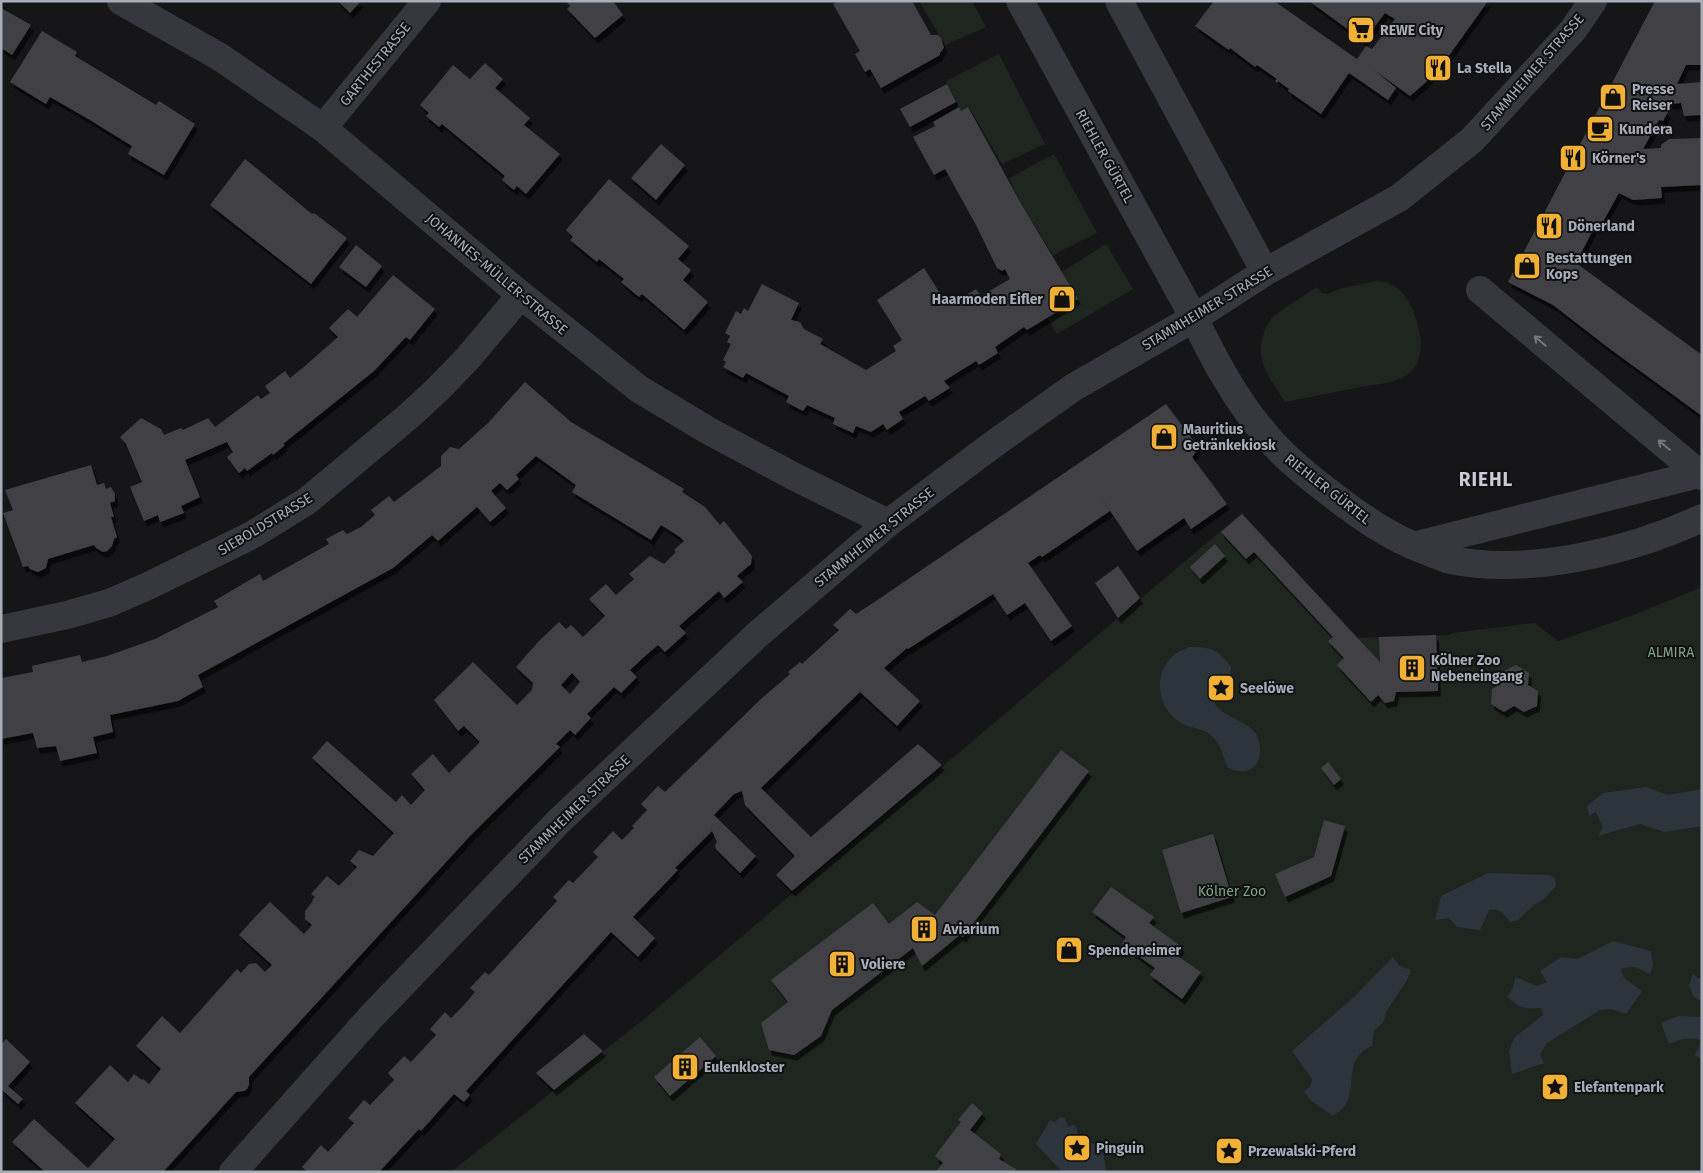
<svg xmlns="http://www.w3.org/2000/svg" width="1703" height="1173" viewBox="0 0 1703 1173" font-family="'Fira Sans',sans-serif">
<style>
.green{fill:#1e261f}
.water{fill:#2c353c}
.building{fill:#404145;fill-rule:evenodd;filter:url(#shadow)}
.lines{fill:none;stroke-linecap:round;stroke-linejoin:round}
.minor{stroke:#37383d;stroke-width:28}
.oneway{stroke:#757881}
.labels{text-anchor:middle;stroke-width:4;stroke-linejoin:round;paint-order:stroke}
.poi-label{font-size:14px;font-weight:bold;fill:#a8adb8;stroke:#111113;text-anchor:start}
.street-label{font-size:14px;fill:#a8adb8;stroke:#111113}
.park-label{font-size:14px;fill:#7fa381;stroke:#111113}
.district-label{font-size:19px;font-weight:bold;letter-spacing:1px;fill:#c9ccd4;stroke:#111113}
</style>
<defs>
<filter id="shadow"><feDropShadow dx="3" dy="5.5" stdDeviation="0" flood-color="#0009"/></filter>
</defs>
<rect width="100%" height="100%" fill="#161618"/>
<path class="green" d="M919 1H972L986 27 945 45Z
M999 54 1045 144 1002 164 969 107 961 111 946 81Z
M1054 154 1097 233 1053 255 1020 202 1009 178Z
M1106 244 1133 289 1057 334 1047 317 1078 299 1062 272Z
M1377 281C1392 281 1406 293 1411 306 1420 326 1429 358 1408 374 1396 384 1375 384 1361 387 1335 392 1310 397 1285 402 1271 381 1255 361 1263 335 1266 327 1269 320 1275 315 1288 305 1304 296 1317 287L1322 293 1327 294 1342 288Z
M1242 513 1357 638 1450 635 1452 633 1535 623 1558 641 1636 614 1702 587V1172H451L649 1015Z"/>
<path class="water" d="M1189 647C1211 647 1218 649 1231 667 1229 686 1230 687 1212 697 1220 725 1263 715 1260 753 1259 760 1257 765 1251 769 1243 774 1235 770 1228 768 1223 757 1221 745 1213 737 1204 727 1188 729 1178 721 1156 705 1153 672 1175 654 1179 651 1185 650 1189 647Z
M1646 787 1668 795 1702 789V826L1665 832 1640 824 1598 836 1603 827 1596 812 1589 816 1587 806 1603 793Z
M1488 873 1549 875 1555 878 1556 886 1544 899 1534 905 1518 920 1510 922C1504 914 1500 908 1489 910L1480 930 1457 927 1449 918 1435 920 1441 896Z
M1613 941 1651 951 1653 966 1650 974 1635 967 1623 968 1621 970 1624 978 1642 991 1626 1014 1612 1009 1600 1010 1547 1043 1540 1054 1544 1063 1512 1074 1509 1051 1514 1038 1543 1015 1541 1008C1524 1009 1520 1008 1507 997L1513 988 1515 977 1537 986 1547 982 1540 971 1561 957 1578 959Z
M1393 957 1399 966 1411 970 1407 980 1386 1012 1383 1023 1374 1031 1372 1046C1345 1057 1356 1081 1347 1102 1344 1108 1338 1112 1333 1116L1309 1099 1304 1091 1311 1086 1312 1079 1292 1051 1354 997Z
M1693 974 1698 978H1702V1002L1693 996 1689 985Z
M1702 1014V1059L1695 1056 1701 1040C1690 1037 1680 1039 1669 1044L1661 1023 1678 1016 1700 1017Z
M1060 1117 1065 1118 1068 1127 1074 1125 1077 1128V1134L1093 1144 1102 1143 1106 1172H1062L1036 1144 1050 1120 1055 1122Z"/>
<path class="building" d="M338 1H361L350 13Z
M566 1H613L623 15 595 38 567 9 570 6Z
M838 1H912L931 35H938L941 38 944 48 940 53V55L881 88 870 69 865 72 855 54 860 51 833 4Z
M1214 1H1274L1357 59 1366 46 1372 49 1395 19 1385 13 1364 41 1309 1H1488L1448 57 1425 83 1410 96 1374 70 1396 88 1388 100 1349 73 1321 114 1288 91 1289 89 1278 81 1277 83 1275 81 1277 79 1257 65 1255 67 1230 48 1229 50 1226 48 1195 26Z
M1655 1H1702V65H1686L1677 84 1702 82V115L1684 116 1681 103 1670 104 1668 102 1664 109 1668 112 1663 121 1659 120 1643 149 1661 148V145L1669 139 1702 138V185L1661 187 1662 198 1633 200 1619 193 1600 227 1594 228 1576 263 1702 355V416L1610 349 1553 305 1508 282Z
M1 8 31 25 12 55 1 48Z
M42 31 77 52 75 56 156 105 159 101 195 124 164 175 128 154 132 146 90 120 50 97 46 104 10 82Z
M485 63 503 79 495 88 530 118 524 125 560 154 526 194 517 186 514 190 502 180 505 176 442 124 439 127 426 116 429 113 420 105 453 65 470 79Z
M947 84 956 102 910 127 900 109Z
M959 107 961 111 968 107 1020 202 1078 299 1027 330 1024 327 995 347 998 353 979 365 976 361 944 381 950 388 929 401 925 396 899 412 903 419 887 430 883 424 871 432 856 426 853 433 833 424 835 418 807 405 803 411 786 402 789 396 746 373 743 378 723 367 726 362 723 360 731 344 727 342 730 336 725 333 736 311 741 314 744 308 748 311 762 284 799 303 791 320 800 322 804 329 823 339 820 344 866 370 896 351 893 346 902 340 877 300 924 268 948 306 976 289 981 296 1010 279 1005 269 1002 271 997 268 976 225 945 169 934 175 913 137 935 126 933 122Z
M661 144 685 165 656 200 631 178Z
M245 159 312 214 314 213 347 238 311 284 210 205Z
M609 179 689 246 678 259 691 270 683 280 708 302 684 330 642 294 639 297 621 282 624 279 599 259 597 262 570 240 573 237 566 230Z
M356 245 382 266 366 287 339 267Z
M393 275 435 309 410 340 406 337 374 371 283 444 285 445 273 455 272 453 247 471 245 468 239 473 227 457 233 452 227 442 185 460 200 497 181 506 184 513 160 522 158 515 144 521 130 487 142 482 126 444 120 437 141 418 161 429 164 435 181 428 183 430 208 418 215 427 258 395 261 399 270 393 265 386 285 371 290 378 305 366 338 337 329 328 348 309 357 317Z
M525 382 571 422 684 489 682 492 705 507 720 525 724 521 752 556 751 564 737 576 743 582 724 598 719 591 679 626 686 633 665 652 658 645 644 657 630 670 637 677 621 693 614 687 587 714 591 718 575 735 570 730 556 744 560 747 470 836 259 1066 249 1077V1085L247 1089 244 1091 236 1092 163 1172H45L12 1142 34 1119 88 1168 115 1139 75 1103 110 1065 128 1082 134 1074 142 1080 143 1079 149 1084 161 1069 136 1046 162 1016 180 1033 237 969 241 973 249 964 256 963 265 972 272 965 239 935 255 917 270 902 304 934 312 925 305 919V911L313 901 312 900 315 897 311 894 327 876 339 886 357 867 350 861 359 850 373 856 394 833 312 758 327 741 396 802 402 795 411 805 425 790 411 774 433 754 449 773 480 742 464 726 458 731 434 700 473 662 517 705 532 690 533 683 516 667 539 641 559 622 566 629 571 625 583 637 605 616 589 599 606 584 616 595 634 579 629 574 650 556 664 564 676 552 674 550 684 541 680 537 661 525 651 540 572 492 576 485 536 456 516 475 519 479 507 490 500 483 491 491 506 508 490 522 477 507 438 541 432 535 393 568 198 675 203 687 178 701 110 715 113 732 93 737 97 753 60 761 56 746 37 748 33 733 1 739V678L33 672 32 666 80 655 82 662 107 656 155 639 218 607 214 601 260 574 263 581 329 544 326 539 343 530 347 534 361 527 375 515 371 510 389 496 394 502 441 466V456L450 447 459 449 488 423ZM572 673 580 682 570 694 561 685Z
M1166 404 1199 448 1192 457 1227 504 1191 529 1184 518 1137 551 1088 478 1110 511 1042 557 1040 555 1028 563 1072 626 1051 641 1025 603 1007 615 993 594 908 649 907 648 884 668 920 701 897 726 860 692 761 788 811 837 918 744 942 765 792 891 776 875 795 856 745 805 742 791 734 794 714 815 756 856 740 873 716 849 715 845 717 842 712 831 675 868 678 870 633 917 655 938 638 957 611 932 466 1091 470 1095 464 1102 454 1094 421 1131 419 1129 379 1172H308L302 1167 321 1145 328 1152 354 1123 348 1118 364 1100 370 1105 394 1080 388 1073 404 1056 411 1062 436 1035 430 1029 445 1012 451 1018 463 1006 475 992 470 988 485 972 489 975 557 901 553 897 569 880 573 883 598 857 593 852 613 831 622 840 634 828 632 826 647 810 641 804 658 786 665 792 761 699 790 674 788 672 800 662 802 664 839 630 833 625 850 609 856 614 873 603Z
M91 465 97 485 104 483 106 489 111 487 115 494V501L110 503 114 517H111L117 537 114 539 112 546 107 551 103 552 96 548 94 545 48 559 46 568 38 572 30 569 28 566 23 567 3 513 13 510 5 490Z
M1242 514 1380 662 1379 637 1436 635 1438 691 1396 692 1394 701 1385 703 1378 695 1371 702 1337 665 1344 658 1328 641 1333 637 1254 552 1246 559 1221 532Z
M1215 544 1225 556 1200 579 1190 567Z
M1118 566 1140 598 1118 618 1095 583Z
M1516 665 1529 673 1528 685 1538 691 1537 706 1524 712 1514 706 1504 712 1491 704 1492 689 1502 683V672Z
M1061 750 1089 771 963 937 960 935 922 966 913 948 832 1010 821 1036 794 1055 769 1050 761 1023 788 1002 771 980 873 903 889 924 917 902 935 915Z
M1328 762 1341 779 1334 785 1321 768Z
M1324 820 1345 826 1331 876 1285 897 1275 874 1314 857Z
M1213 834 1232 897 1181 913 1162 850Z
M1111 887 1154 917 1149 923 1182 947 1176 955 1201 972 1182 999 1150 975 1155 968 1122 944 1126 937 1092 912Z
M584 1034 603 1051 554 1090 536 1073Z
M700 1037 716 1056 670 1096 654 1077Z
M6 1039 30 1062 8 1086 23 1099 18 1104 1 1089V1044Z
M972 1103 983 1113 970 1130 1001 1154 999 1159 1016 1169 1014 1172H935L943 1163 935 1156 961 1122 958 1120Z"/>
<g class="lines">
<path class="minor" d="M121 1 220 57 323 128 521 295 639 389 709 431 795 477 888 523
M1020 1 1194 318C1214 359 1235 399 1265 434 1283 456 1304 473 1326 490 1358 515 1389 537 1426 551 1434 554 1443 558 1451 560 1529 576 1631 551 1702 518
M1119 1 1265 272
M323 128 427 1
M1480 290 1702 476
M1413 546 1699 474
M1 629 67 615 109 603 148 586 252 535 307 501 410 415 437 390 468 358 521 295
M233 1172 370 1018 559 821 757 635 888 523 995 443 1074 387 1194 318 1265 272 1399 198 1472 140 1573 30 1593 1"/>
</g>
<defs><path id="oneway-shaft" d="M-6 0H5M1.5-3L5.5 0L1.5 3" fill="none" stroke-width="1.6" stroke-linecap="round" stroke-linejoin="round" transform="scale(1.25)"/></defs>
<g class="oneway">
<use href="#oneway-shaft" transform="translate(1540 341) rotate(-140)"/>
<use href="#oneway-shaft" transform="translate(1664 445) rotate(-140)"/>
</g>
<defs>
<g id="supermarket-square" transform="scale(1.4375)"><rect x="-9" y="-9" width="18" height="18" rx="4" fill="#f2b134" stroke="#111113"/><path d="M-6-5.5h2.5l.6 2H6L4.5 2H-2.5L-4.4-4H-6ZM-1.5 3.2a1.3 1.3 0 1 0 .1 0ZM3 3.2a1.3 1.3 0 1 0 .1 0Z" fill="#111"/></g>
<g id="restaurant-square" transform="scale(1.4375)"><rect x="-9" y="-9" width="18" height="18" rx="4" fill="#f2b134" stroke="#111113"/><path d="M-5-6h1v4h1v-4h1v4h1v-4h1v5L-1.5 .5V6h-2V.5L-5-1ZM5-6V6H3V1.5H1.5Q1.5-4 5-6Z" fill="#111"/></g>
<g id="shop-square" transform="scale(1.4375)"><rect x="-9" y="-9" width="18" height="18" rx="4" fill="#f2b134" stroke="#111113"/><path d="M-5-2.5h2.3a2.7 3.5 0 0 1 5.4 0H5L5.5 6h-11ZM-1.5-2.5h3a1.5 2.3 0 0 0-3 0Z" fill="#111"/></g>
<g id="cafe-square" transform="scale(1.4375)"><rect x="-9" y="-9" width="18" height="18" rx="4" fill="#f2b134" stroke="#111113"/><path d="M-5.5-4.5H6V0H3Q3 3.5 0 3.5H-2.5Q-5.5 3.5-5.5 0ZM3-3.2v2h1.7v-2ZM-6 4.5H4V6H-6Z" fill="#111"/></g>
<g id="building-square" transform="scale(1.4375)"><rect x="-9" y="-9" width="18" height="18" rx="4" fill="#f2b134" stroke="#111113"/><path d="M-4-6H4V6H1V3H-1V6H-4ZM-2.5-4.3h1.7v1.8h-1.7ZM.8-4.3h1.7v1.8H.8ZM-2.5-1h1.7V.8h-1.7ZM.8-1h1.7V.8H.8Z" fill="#111"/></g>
<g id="sight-square" transform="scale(1.4375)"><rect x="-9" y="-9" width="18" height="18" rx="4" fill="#f2b134" stroke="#111113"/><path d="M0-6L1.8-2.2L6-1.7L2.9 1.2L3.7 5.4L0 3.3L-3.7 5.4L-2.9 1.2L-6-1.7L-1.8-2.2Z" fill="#111"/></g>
</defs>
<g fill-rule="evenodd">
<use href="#supermarket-square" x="1361" y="30"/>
<use href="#restaurant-square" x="1438" y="68"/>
<use href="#shop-square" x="1613" y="97"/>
<use href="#cafe-square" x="1600" y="129"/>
<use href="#restaurant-square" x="1573" y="158"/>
<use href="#restaurant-square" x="1549" y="226"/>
<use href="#shop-square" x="1527" y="266"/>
<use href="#shop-square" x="1062" y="299"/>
<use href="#shop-square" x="1164" y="437"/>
<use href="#building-square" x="1412" y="668"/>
<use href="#sight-square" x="1221" y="688"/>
<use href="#building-square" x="924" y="929"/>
<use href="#shop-square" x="1069" y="950"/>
<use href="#building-square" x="842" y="964"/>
<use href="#building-square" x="685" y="1067"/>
<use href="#sight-square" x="1555" y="1087"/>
<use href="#sight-square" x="1077" y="1148"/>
<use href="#sight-square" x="1229" y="1151"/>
</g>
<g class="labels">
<g class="poi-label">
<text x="1380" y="35">REWE City</text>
<text x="1457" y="73">La Stella</text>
<text x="1632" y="94">Presse<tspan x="1632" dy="16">Reiser</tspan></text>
<text x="1619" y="134">Kundera</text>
<text x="1592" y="163">Körner's</text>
<text x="1568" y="231">Dönerland</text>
<text x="1546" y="263">Bestattungen<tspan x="1546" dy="16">Kops</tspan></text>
<text x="1043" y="304" text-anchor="end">Haarmoden Eifler</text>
<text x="1183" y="434">Mauritius<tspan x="1183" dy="16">Getränkekiosk</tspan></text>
<text x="1431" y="665">Kölner Zoo<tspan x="1431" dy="16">Nebeneingang</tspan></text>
<text x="1240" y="693">Seelöwe</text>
<text x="943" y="934">Aviarium</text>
<text x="1088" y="955">Spendeneimer</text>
<text x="861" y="969">Voliere</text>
<text x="704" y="1072">Eulenkloster</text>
<text x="1574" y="1092">Elefantenpark</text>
<text x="1096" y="1153">Pinguin</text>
<text x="1248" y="1156">Przewalski-Pferd</text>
</g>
<g class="street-label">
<text transform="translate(375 64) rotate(-51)" y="5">GARTHESTRASSE</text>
<text transform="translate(1532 72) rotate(-49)" y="5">STAMMHEIMER STRASSE</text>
<text transform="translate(1105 156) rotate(61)" y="5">RIEHLER GÜRTEL</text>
<text transform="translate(497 274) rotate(40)" y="5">JOHANNES-MÜLLER-STRASSE</text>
<text transform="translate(1207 308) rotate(-31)" y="5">STAMMHEIMER STRASSE</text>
<text transform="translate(1328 489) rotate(38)" y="5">RIEHLER GÜRTEL</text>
<text transform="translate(265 524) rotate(-31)" y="5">SIEBOLDSTRASSE</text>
<text transform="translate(874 537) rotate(-39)" y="5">STAMMHEIMER STRASSE</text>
<text transform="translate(574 809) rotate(-44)" y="5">STAMMHEIMER STRASSE</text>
</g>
<g class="park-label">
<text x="1671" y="657">ALMIRA</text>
<text x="1232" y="896">Kölner Zoo</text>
</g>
<g class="district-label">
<text x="1486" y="486">RIEHL</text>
</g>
</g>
<rect width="1703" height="1173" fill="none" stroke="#a8adb8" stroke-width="5"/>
</svg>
